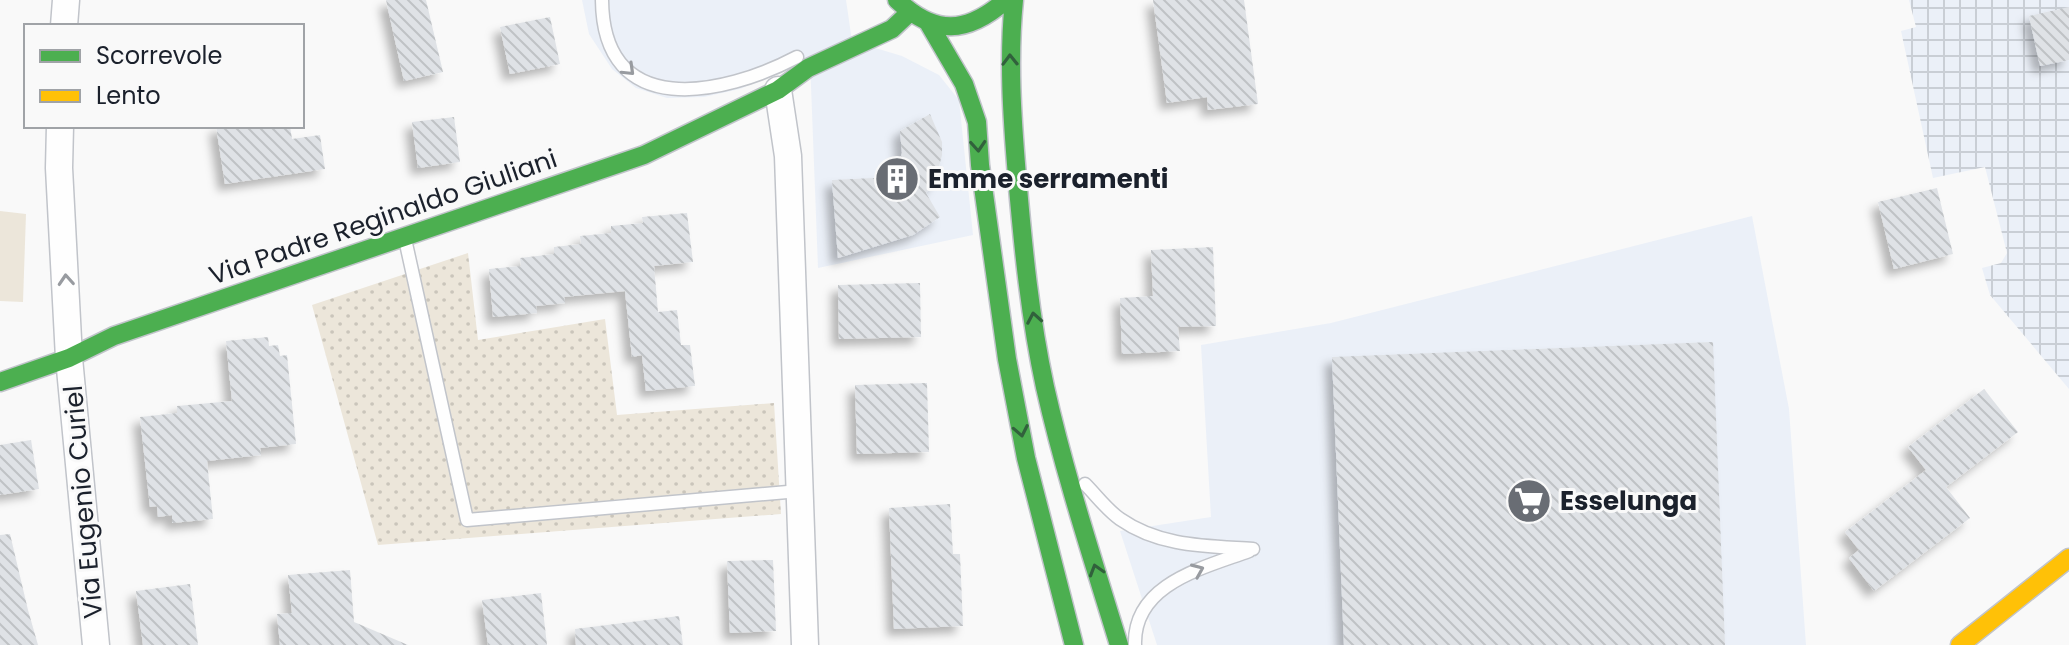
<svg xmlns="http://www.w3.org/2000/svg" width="2069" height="645" viewBox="0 0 2069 645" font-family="Poppins,sans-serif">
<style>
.built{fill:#ebf0f8}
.industrial{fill:url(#industrial-grid)}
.park{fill:url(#park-dots)}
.garden{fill:#ece6da}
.building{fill:url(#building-back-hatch);filter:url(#shadow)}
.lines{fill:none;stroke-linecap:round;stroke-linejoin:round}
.lane-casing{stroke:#c1c4ca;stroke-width:15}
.street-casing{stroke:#c1c4ca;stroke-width:29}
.fast-casing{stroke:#c1c4ca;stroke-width:21}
.slow-casing{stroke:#c1c4ca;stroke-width:21}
.lane{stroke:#fefefe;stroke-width:12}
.street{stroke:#fefefe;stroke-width:26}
.fast{stroke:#4caf50;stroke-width:18}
.slow{stroke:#ffc107;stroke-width:18}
.oneway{stroke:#31613c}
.oneway2{stroke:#989ba0}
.labels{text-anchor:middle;stroke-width:6;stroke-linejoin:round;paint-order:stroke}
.poi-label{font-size:26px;font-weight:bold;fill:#1b212c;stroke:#f9f9f9;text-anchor:start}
.street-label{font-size:26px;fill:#1b212c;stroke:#f9f9f9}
</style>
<defs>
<pattern id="industrial-grid" width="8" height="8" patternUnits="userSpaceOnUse" patternTransform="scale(2)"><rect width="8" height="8" fill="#ebf0f8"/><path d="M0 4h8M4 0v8" fill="none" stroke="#c9ced5"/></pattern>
<pattern id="park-dots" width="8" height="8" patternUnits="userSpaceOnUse" patternTransform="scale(2)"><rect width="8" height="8" fill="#ece6da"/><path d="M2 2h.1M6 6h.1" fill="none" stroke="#cac5bb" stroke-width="1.8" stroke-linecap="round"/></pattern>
<pattern id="building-back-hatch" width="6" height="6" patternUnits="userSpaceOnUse" patternTransform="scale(2)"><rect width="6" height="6" fill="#dfe2e6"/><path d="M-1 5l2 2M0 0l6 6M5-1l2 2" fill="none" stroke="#bfc2c5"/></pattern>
<filter id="shadow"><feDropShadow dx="-7" dy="7" stdDeviation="4" flood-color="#0004"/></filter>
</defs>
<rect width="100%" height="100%" fill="#f9f9f9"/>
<path class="built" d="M582 0H846L852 41 902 56 939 75 959 100 973 235 818 268 810 60 740 89 704 97 667 98 636 88 612 69 589 34Z
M1752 216 1789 409 1806 645H1157L1120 531 1211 517 1201 345 1331 323Z"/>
<path class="industrial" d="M1909 0H2069V389L1990 295 1982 268 2001 263 2007 253 1985 167 1933 178 1901 31 1916 27Z"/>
<path class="park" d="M468 253 478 340 605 319 617 415 774 403 781 514 378 545 312 305Z"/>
<path class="garden" d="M0 211 26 214 23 302 0 301Z"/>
<path class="building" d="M386 0H426L443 72 404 81Z
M1153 0H1244L1258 104 1208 110 1207 97 1167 103Z
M2069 7V60L2040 66 2029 16Z
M550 17 560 64 510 74 500 27Z
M930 114 942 142V155L935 182 926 193 940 217 913 235 838 258 832 180 894 177 902 153 900 131Z
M454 117 460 162 418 168 412 122Z
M216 126H290L292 139 320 135 325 169 225 184Z
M1937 188 1953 254 1894 269 1878 202Z
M687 213 693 262 654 266 658 312 677 310 681 345H690L695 386 646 391 642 355 632 357 625 291 564 297 565 303 536 306 537 313 493 317 489 269 521 266 520 258 554 254V247L581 244 580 236 611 233V226L643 223 642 217Z
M1213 247 1216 326 1178 327 1180 351 1122 354 1120 298 1153 296 1151 250Z
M920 283 921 337 839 339 838 285Z
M268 337 269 346 278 345 280 356 287 355 296 444 260 448 261 455 207 461 213 519 172 523V515L158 517 157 506 150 507 140 417 177 413V406L232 401 226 341Z
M1713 342 1725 645H1344L1332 357Z
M927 383 929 452 857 454 855 385Z
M1984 389 2018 432 1946 487 1970 518 1874 591 1849 558 1859 550 1845 532 1926 470 1908 447Z
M31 440 39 489 0 495V445Z
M950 504 953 554H960L963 626 894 629 889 508Z
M10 534 28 610 38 645H0V535Z
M773 560 776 631 730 633 727 561Z
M350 570 354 622 408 645H280L277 614 292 613 288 575Z
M190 584 198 645H143L136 591Z
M541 593 547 645H488L482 600Z
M679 616 683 645H576L575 629Z"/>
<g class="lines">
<g class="lane-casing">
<path id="lane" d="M602 0C603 121 723 96 797 57
M405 239 467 520 799 491
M1085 484C1096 495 1107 510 1120 519 1160 547 1207 546 1253 549
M1135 645C1133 584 1203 568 1249 551"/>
</g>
<g class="street-casing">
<path id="street" d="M64 26 66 0
M778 90 788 156 805 645
M60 126 59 168 69 358 96 645"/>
</g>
<g class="fast-casing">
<path id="fast" d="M897 0C935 36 967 34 1006 0
M1014 0C1008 59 1012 117 1017 176 1023 247 1030 318 1045 387 1065 475 1093 560 1119 645
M929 24 964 84 977 122 980 165 1007 359 1026 458 1074 645
M0 382 69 358 114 336 644 155 778 90 808 68 892 29 909 13"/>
</g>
<g class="slow-casing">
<path id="slow" d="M1960 645 2069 558"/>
</g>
<use href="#lane" class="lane"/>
<use href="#street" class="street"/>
<use href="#fast" class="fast"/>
<use href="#slow" class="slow"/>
</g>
<defs><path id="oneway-chevron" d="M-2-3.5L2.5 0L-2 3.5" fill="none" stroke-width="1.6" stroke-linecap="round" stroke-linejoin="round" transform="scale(2)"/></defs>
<g class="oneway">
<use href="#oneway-chevron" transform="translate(1010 60) rotate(-91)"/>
<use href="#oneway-chevron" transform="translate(978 146) rotate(86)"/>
<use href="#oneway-chevron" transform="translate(1034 318) rotate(-100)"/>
<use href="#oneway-chevron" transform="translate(1021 431) rotate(79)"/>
<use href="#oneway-chevron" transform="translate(1096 570) rotate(-107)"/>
</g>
<g class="oneway2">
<use href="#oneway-chevron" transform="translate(629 70) rotate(44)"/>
<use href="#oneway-chevron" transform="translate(66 280) rotate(-94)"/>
<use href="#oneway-chevron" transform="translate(1198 570) rotate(-23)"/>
</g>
<defs>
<g id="building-disc" transform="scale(2.3)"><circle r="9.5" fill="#696d74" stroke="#f9f9f9"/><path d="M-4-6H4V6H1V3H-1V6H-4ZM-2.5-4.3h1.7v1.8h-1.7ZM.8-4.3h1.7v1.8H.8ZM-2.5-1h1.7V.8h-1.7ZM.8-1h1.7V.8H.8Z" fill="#fff"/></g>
<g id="supermarket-disc" transform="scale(2.3)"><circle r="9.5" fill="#696d74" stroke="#f9f9f9"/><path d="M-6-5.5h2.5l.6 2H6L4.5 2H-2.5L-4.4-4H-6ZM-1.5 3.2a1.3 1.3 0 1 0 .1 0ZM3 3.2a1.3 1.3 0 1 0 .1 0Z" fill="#fff"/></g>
</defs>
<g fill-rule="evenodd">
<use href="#building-disc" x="897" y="179"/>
<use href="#supermarket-disc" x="1529" y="501"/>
</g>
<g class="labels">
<g class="poi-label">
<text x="928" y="188">Emme serramenti</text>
<text x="1560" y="510">Esselunga</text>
</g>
<g class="street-label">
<text transform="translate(383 217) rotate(-19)" y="9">Via Padre Reginaldo Giuliani</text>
<text transform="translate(83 502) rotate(-95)" y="9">Via Eugenio Curiel</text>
</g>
</g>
<rect x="24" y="24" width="280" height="104" fill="#f9f9f9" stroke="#a0a3a7" stroke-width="2"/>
<rect x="40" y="50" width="40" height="12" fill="#4caf50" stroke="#a0a3a7" stroke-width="2"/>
<text x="96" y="64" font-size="24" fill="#1b212c">Scorrevole</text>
<rect x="40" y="90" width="40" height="12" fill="#ffc107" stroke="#a0a3a7" stroke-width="2"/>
<text x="96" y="104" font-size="24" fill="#1b212c">Lento</text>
</svg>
